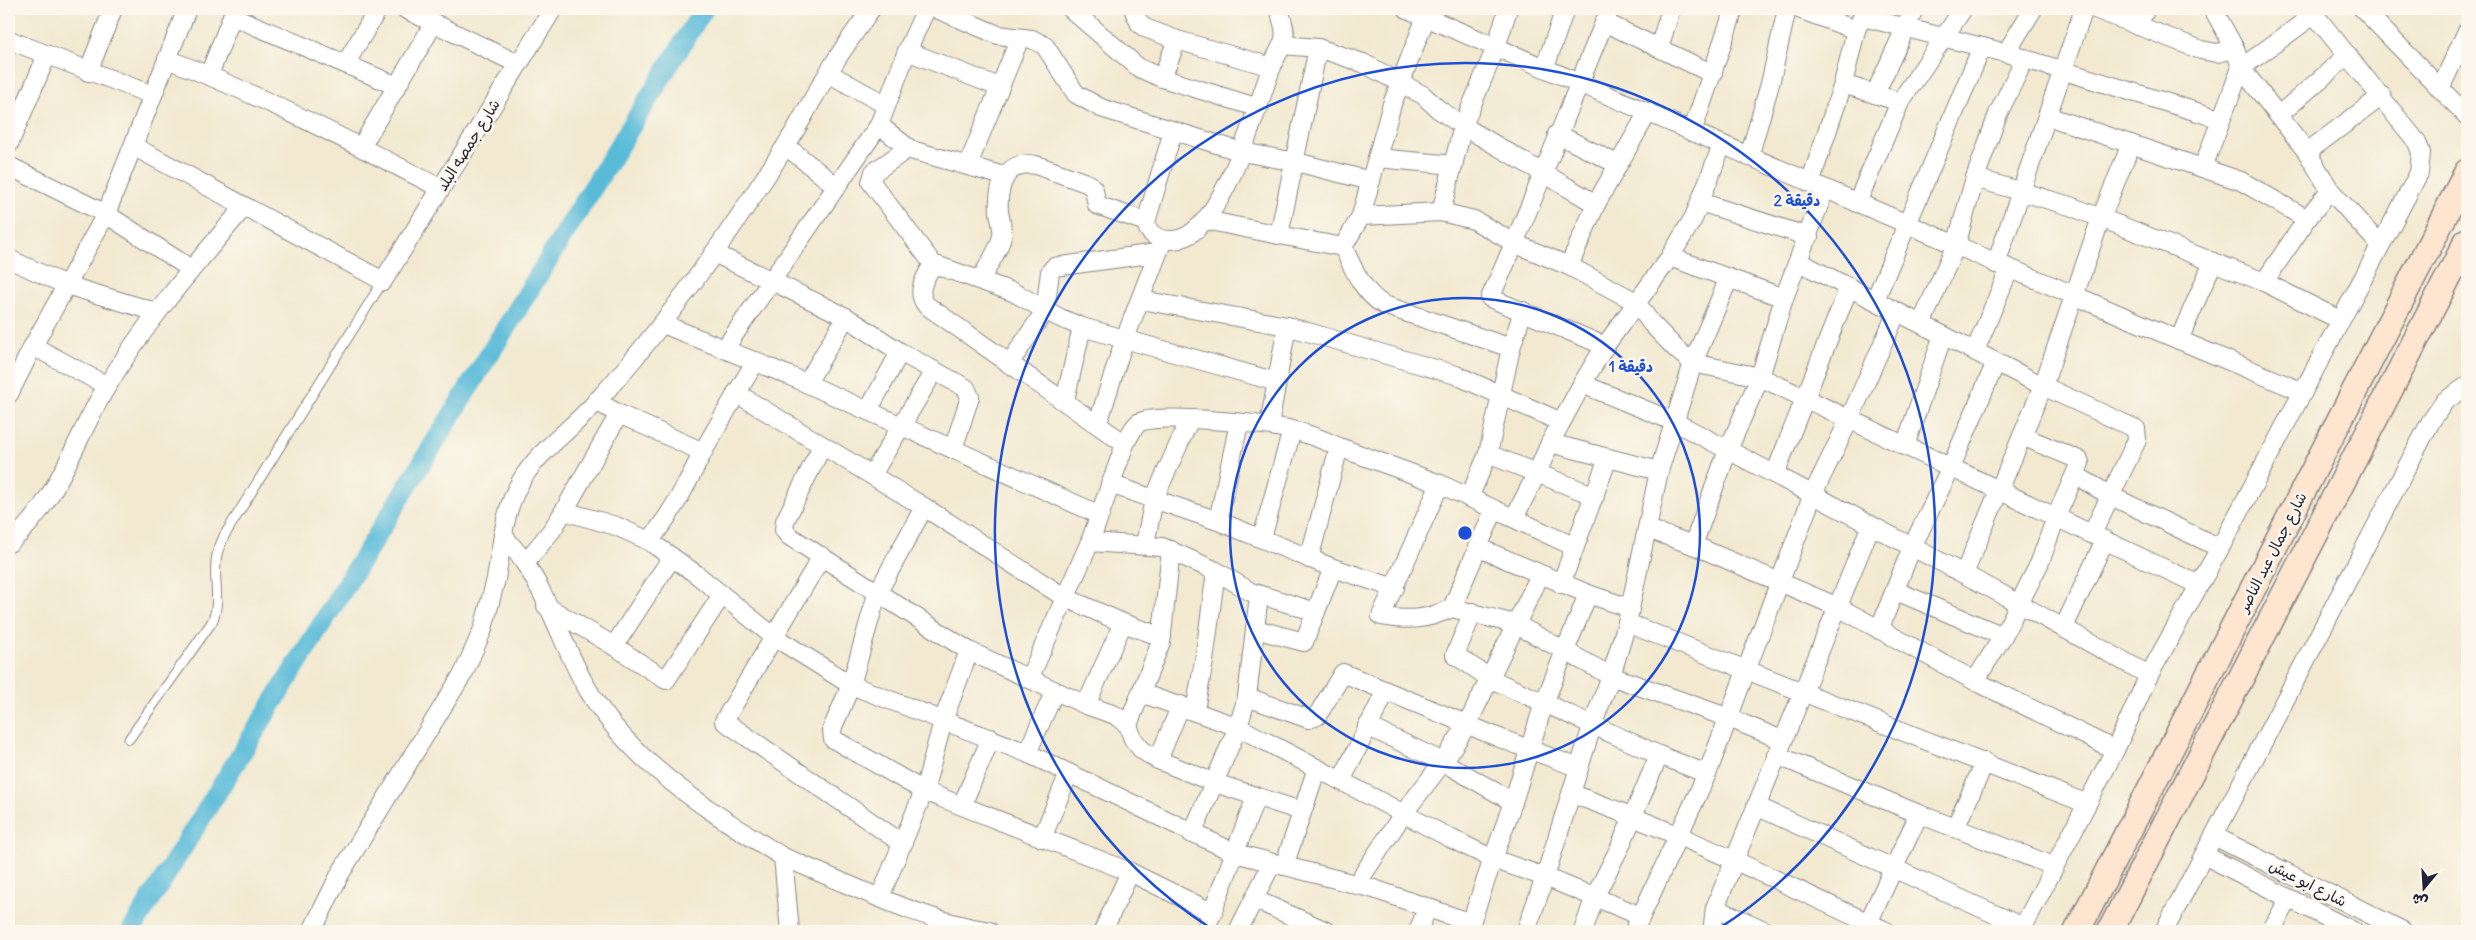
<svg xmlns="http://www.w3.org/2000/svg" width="2476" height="940" font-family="Delius,'Playpen Sans Arabic',sans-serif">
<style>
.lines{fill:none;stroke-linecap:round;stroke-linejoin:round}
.canal{stroke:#5abbd9;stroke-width:20}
.lane-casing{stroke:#8a8686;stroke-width:11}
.street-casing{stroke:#8a8686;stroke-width:20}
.secondary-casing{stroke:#8a8686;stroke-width:28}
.lane{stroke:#fff;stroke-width:9}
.street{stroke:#fff;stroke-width:18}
.secondary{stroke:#fde5d0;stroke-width:25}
.ring{fill:none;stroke:#1d4ed8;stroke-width:2.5}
.labels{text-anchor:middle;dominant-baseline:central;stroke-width:5;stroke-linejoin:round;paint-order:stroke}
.street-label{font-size:15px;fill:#22223b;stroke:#fbf7ec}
.centre{fill:#1d4ed8;stroke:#fbf7ec;stroke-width:2.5}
.ring-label{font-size:15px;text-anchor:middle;font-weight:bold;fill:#1d4ed8;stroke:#fbf7ec;stroke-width:5;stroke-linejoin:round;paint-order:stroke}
</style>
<rect width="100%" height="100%" fill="#fbf7ec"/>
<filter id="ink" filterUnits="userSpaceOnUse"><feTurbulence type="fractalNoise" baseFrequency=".02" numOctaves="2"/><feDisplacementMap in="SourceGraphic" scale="10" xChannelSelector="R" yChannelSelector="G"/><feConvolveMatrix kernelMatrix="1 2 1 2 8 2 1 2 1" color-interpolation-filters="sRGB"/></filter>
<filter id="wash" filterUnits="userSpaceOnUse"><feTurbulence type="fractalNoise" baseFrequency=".0096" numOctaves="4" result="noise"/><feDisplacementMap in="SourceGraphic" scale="20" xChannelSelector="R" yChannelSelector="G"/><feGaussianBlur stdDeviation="1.12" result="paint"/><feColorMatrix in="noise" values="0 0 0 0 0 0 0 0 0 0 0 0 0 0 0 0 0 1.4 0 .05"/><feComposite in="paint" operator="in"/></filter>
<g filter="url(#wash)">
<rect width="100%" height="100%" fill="#f2e9d0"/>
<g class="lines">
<!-- canal -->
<path class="canal" d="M131,931l573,-922"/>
</g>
</g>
<g filter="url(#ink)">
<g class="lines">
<!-- lane casing -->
<g class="lane-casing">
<path id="lane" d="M129,739l83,-117c10,-22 0,-45 5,-67 1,-7 5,-13 7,-19l159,-255"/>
</g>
<!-- street casing -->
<g class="street-casing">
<g id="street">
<path d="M405,9l113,55"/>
<path d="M937,9l61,26 34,4 13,7 31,48 25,14 141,44 54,10 75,19"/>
<path d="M1071,9l68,59 23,10 97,30"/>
<path d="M1133,9l7,15 5,4 32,12 95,27"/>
<path d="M1407,9l549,236c38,18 76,32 115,49 77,33 155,66 232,98"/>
<path d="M1799,9l57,21"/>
<path d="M2095,9l106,41 16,3 18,-4"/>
<path d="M2213,9l22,40 6,19 66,84 23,38 50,55"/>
<path d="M2363,9l104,107"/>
<path d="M232,16l165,70"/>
<path d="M1863,17l143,36 214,66"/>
<path d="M1604,22l109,52"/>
<path d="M2137,26l9,-17"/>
<path d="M9,40l143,55"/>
<path d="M1282,45l36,3 45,15 60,32 15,14 25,17 133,78"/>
<path d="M1659,48l12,-39"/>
<path d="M907,51l92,36"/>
<path d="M2006,53l27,-44"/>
<path d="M167,59c94,36 184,83 273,129"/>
<path d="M346,63l32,-54"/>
<path d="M1545,67l20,-58"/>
<path d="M88,72l25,-63"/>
<path d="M828,73l58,32"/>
<path d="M209,75l26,-66"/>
<path d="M1162,78l15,-38"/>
<path d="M1843,84l57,18"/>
<path d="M2440,89l27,-58"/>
<path d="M1875,94l39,-85"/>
<path d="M2279,115l69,-60"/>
<path d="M2047,116l194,65 66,38"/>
<path d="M879,125l32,25 93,26"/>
<path d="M1173,131l-27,91 2,7c5,8 13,11 23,11 50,2 86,-135 101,-174 3,-9 10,-18 12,-27 3,-11 -4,-20 -4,-30"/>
<path d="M1692,132l42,-123"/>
<path d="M1557,134l60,30"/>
<path d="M9,144l38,-89"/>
<path d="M133,146l250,135 170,-272"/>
<path d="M786,146l51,41"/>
<path d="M361,147l73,-124"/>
<path d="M907,149l-33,23 -3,10 62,82 80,28 47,26 22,9 195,55"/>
<path d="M2307,152l75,-56"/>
<path d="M1749,157l21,-73 17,-75"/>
<path d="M1377,158l77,7"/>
<path d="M968,165l52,-127"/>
<path d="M9,166l97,48 85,55"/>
<path d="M2203,167l38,-99 74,-54"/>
<path d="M1975,178l95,28 31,12 163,64 76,38"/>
<path d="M1810,183l33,-99 13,-54 10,-21"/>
<path d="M1700,202l109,35"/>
<path d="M1857,203l43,-101 63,-93"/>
<path d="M1441,212l22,-86 33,-79 12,-38"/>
<path d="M1361,216l80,-4 33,8 42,24 53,22 67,36 15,21 26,27 16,13 67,14 439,208"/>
<path d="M1205,220l74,15 39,-187"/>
<path d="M1279,235l64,12"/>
<path d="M1343,247l18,-31 31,-112 34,-87"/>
<path d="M1343,247c10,21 20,46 41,58l127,43"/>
<path d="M714,253l132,64 54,35 66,36 4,9 -17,52"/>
<path d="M1670,257l114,41"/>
<path d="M9,259l57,26 90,27"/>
<path d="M1799,262l244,124 93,43 1,11 -45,94"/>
<path d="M933,264c-7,13 -18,27 -7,41l199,139 -35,98 -61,137"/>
<path d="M1996,264l88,-255"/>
<path d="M1569,266l27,-62 52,-92"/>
<path d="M980,280c6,-11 21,-33 22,-45 1,-7 -2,-16 -3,-23 -2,-26 7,-53 37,-47l53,19 5,6 3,15 49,17"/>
<path d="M2264,282l43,-63 23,-29"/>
<path d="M1141,300l146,26 169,49 105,47"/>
<path d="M1875,300l107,-253"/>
<path d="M663,324l127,52 310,139"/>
<path d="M1921,324l35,-79 19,-67 23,-64 27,-56"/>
<path d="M2179,340l34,-78"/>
<path d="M33,346l74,40"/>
<path d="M1605,346l-115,-48c44,-95 79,-193 120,-289"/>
<path d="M725,348l154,-223 28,-74 19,-42"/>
<path d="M1975,351l34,-81"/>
<path d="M1009,364l36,-53 5,-39 4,-5 103,-14"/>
<path d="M807,383l39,-66"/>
<path d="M1582,384l93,38 319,168 155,85"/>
<path d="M736,393l188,114 140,90 59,26 -37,82"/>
<path d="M9,394l24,-48 73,-132 81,-205"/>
<path d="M1065,400l17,-73"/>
<path d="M596,401l23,13 84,38"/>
<path d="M868,411l32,-59"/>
<path d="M1098,423l26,-82 37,-96"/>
<path d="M1269,425l18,-99"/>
<path d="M1550,443l109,28"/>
<path d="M1125,444c4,-7 8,-18 15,-22 22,-9 127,2 152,8 17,4 32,10 47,17l-30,112"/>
<path d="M822,446l-37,75 -1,9 5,6 180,115 117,54 29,10 13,10 5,14 9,11 16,10 57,23 86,28"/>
<path d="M1905,446l38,-111"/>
<path d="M1339,447l101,37"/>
<path d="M1488,454l107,42"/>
<path d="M1775,474l74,-187"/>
<path d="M872,475l62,-104"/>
<path d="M2075,475l36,21 109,52"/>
<path d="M1110,484l108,37 115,47 62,20"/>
<path d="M1469,498l19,-44 23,-106 12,-37"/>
<path d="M924,507l-47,87 -26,91 -19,44 1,10 91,52 206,81 83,41"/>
<path d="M1494,510l-42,98c-25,12 -44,13 -71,8l59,-132 135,63"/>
<path d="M564,511l55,-97"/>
<path d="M1514,518l23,-45 13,-30 32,-59 23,-38 65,-89 24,-40 28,-72"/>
<path d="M1218,521l21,-98"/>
<path d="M1648,529l45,16 145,62 137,74 140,69"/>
<path d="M1262,538l30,-108"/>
<path d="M649,541c24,-28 38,-58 55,-91 17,-30 34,-60 52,-89"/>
<path d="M1090,542l72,5 54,24 35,21 65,20"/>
<path d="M9,543c49,-40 66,-105 98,-157 39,-65 88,-121 137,-179"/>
<path d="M1145,544l9,-45 36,-80"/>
<path d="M1693,545l35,-95 32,-73 24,-79 41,-109"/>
<path d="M822,556l-98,165 179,123"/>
<path d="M525,563l27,-33 12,-19 52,15 33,15 47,33 77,62 78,49 176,68 208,100 139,36 97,34"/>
<path d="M1964,574l79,-188 58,-168 30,-74"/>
<path d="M1561,584l47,-126"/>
<path d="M1896,591l107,45"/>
<path d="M1588,594l42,14"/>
<path d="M546,606l68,40 52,34 56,-85"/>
<path d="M1452,608l63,16 96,52 118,42 53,22"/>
<path d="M1473,612l-18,43 36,24 168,76 48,19"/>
<path d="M1123,623l39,14"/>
<path d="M1627,623l458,180"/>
<path d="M2064,627l41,-87"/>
<path d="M1255,629l49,13 29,-74"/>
<path d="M1879,630l33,-83 39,-80 45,-105"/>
<path d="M614,646l58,-89"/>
<path d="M1975,681l28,-45 37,-74 16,-45 24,-54 -1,-3 -57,-24"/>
<path d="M1141,693l97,34 212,111 43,21 52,18 96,39"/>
<path d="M1247,697l62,22 8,-3 26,-43 159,66 77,29"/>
<path d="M1195,710l9,-49 12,-90"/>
<path d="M1128,725l33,-83 10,-92"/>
<path d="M1367,726l76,36 70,40"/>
<path d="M1027,753l28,-62"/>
<path d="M1776,755l143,59"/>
<path d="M1158,760l23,-55"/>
<path d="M1341,781l45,-90"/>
<path d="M1572,794c108,38 210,89 314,137"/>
<path d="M962,805l29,-67"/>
<path d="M1756,806l267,121"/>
<path d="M1955,828l30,-66"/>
<path d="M1192,834l46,-107 9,-30 12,-102"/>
<path d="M2214,836l189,95"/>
<path d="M1042,838l27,-65"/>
<path d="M2204,855l149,76"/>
<path d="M783,857c67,27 135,63 206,74"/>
<path d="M1284,866l33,-98"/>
<path d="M1356,885l47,-71 40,-52 24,-37 73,-150"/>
<path d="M880,897l44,-106 19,-70 26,-70"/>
<path d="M1256,900l70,31"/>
<path d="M1715,908l51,23"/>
<path d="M1868,923l51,-109 134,52"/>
<path d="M312,931l28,-57 124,-202 19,-43 13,-50 7,-44"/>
<path d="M790,931l-7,-74c-75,-47 -156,-95 -200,-176 -20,-37 -35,-84 -59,-119 -6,-9 -14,-18 -21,-27 11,-73 50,-86 95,-135 71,-78 130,-165 187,-253 15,-23 27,-48 42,-72 13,-23 29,-44 44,-66"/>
<path d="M1103,931l27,-59"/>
<path d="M1205,931l51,-134"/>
<path d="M1238,931l34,-68"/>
<path d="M1418,931l10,-24"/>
<path d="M1468,931l45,-129 31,-99 44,-109 -111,-47"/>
<path d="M1526,931l19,-54 48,-154 18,-47 16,-53 32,-152 34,-108 36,-85"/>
<path d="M1583,931l12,-35 25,-49 39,-92"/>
<path d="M1634,931l73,-157 106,-280 36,-74 48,-108"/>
<path d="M1712,931l3,-23 156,-383"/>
<path d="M2021,931l94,-181 34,-75 71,-127 199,-375 2,-20 -4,-11 -107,-133"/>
<path d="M2164,931l267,-510 14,-20 22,-15"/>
<path d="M2271,931l18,-32"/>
</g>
</g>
<!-- secondary casing -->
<g class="secondary-casing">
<g id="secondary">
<path d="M2077,931l390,-759"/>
<path d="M2110,931l357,-690"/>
</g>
</g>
<!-- lane -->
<use href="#lane" class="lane"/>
<!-- street -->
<use href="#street" class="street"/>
<!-- secondary -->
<use href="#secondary" class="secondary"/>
</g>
</g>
<!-- distance rings -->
<g class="ring">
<circle cx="1465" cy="533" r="235"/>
<path d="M1212 929A470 470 0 1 1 1718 929"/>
</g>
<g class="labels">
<!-- street labels -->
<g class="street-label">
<text transform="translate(468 145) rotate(-58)">شارع جمصه البلد</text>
<text transform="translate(2272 552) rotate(-63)">شارع جمال عبد الناصر</text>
<text transform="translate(2308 883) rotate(27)">شارع ابو عيش</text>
</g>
</g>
<circle cx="1465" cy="533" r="8" class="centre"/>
<g class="ring-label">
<text x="1797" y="206">2 دقيقة</text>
<text x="1631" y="372">1 دقيقة</text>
</g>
<!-- margin -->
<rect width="2476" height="940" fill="none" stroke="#fbf7ec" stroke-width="30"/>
<!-- north arrow -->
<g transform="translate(2424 888) rotate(198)" stroke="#fbf7ec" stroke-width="4" paint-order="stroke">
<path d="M0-4L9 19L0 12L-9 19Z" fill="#22223b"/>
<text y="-8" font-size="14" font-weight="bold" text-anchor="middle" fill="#22223b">ش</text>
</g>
</svg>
